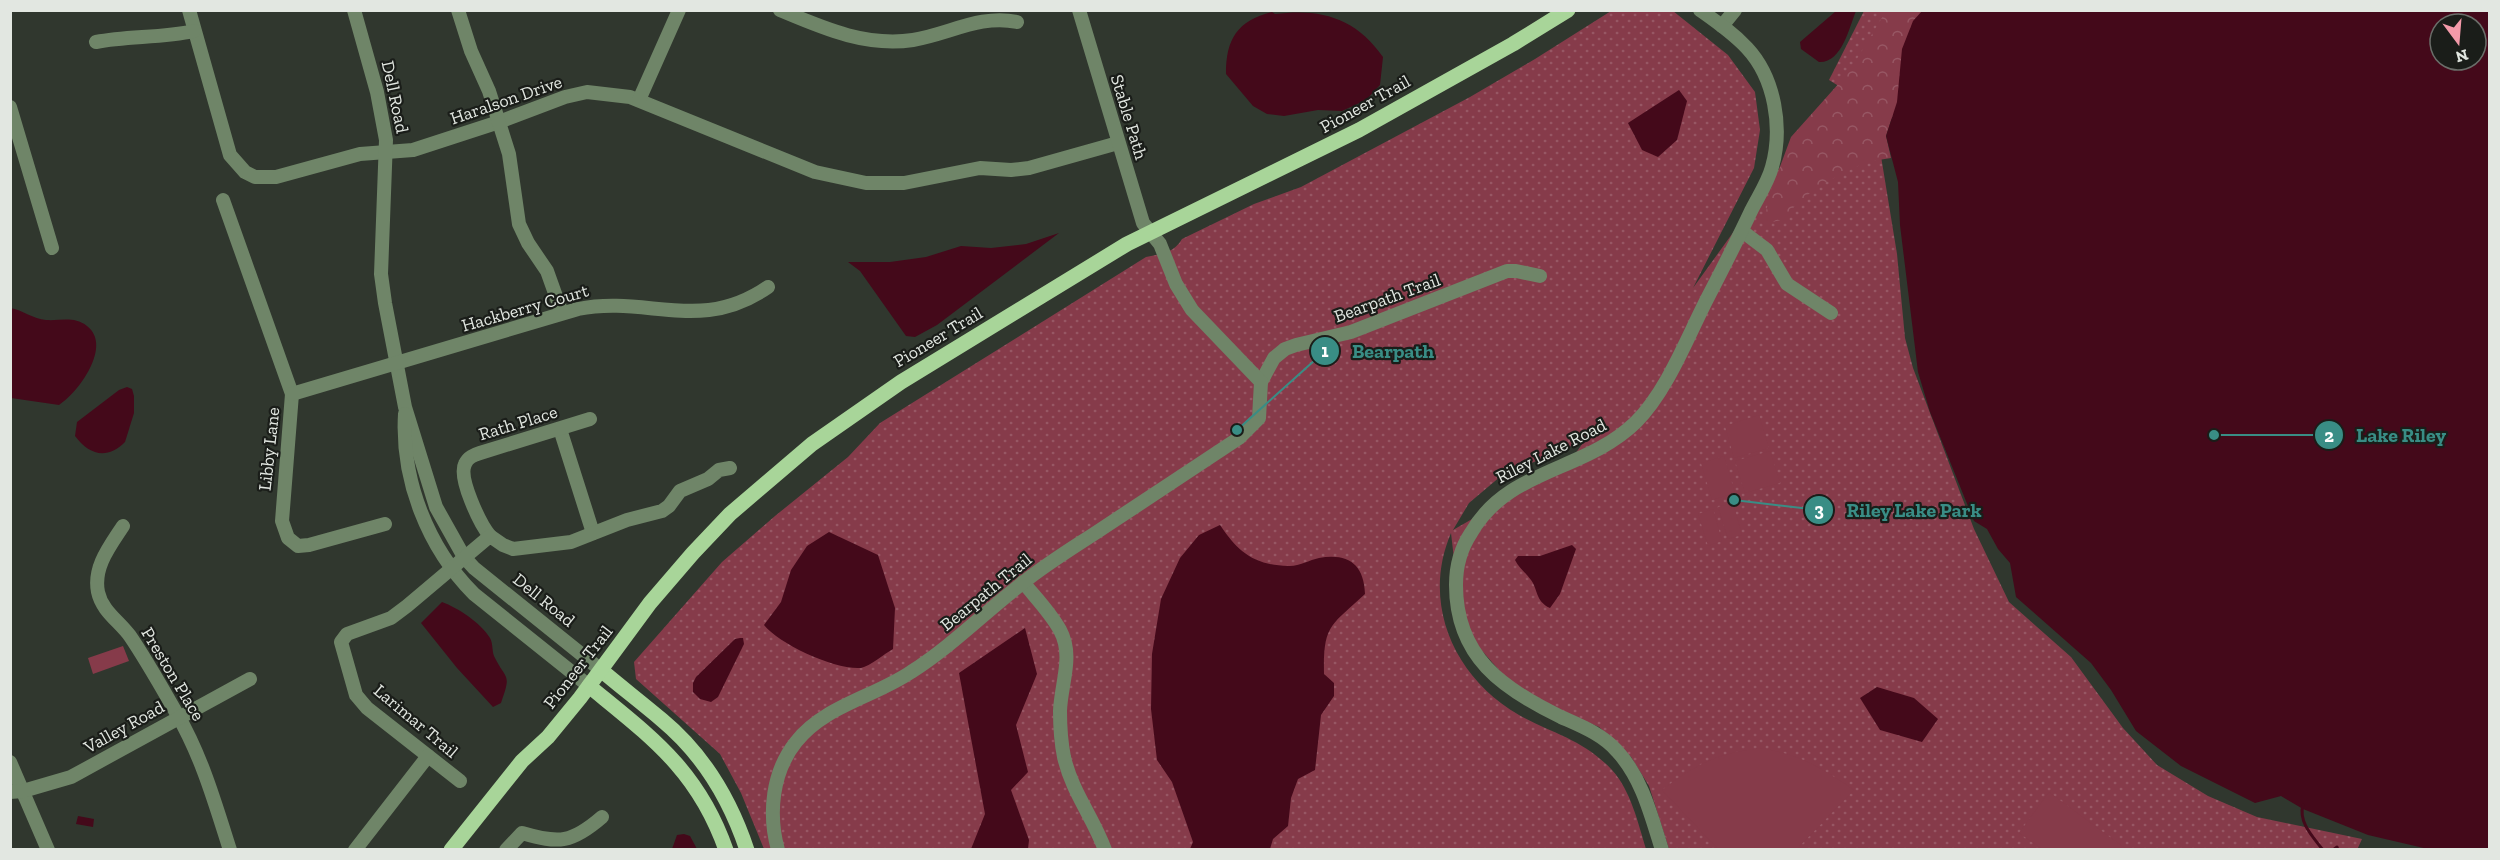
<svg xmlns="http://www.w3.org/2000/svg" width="2500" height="860" font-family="'Zilla Slab',serif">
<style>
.green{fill:url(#green-dots);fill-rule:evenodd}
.forest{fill:url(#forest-crowns)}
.pitch{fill:#863b4a}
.water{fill:#44091a;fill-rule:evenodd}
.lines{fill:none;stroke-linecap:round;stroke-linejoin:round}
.stream{stroke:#44091a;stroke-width:3}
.minor{stroke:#6f8568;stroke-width:14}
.major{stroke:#a8d599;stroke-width:15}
.labels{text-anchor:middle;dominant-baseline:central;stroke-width:4.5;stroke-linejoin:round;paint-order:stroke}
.street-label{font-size:18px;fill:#e2e7e1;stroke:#1a1d19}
.leader{fill:none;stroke:#398d85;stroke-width:2}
.callout-dot{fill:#398d85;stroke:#1a1d19;stroke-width:2}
.mark-label{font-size:18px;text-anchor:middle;font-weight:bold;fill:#fff}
.callout-label{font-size:20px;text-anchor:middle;font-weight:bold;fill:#398d85;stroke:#1a1d19;stroke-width:4.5;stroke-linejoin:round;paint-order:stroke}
</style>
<defs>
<pattern id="green-dots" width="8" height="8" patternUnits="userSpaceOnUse" patternTransform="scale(1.5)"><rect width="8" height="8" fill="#863b4a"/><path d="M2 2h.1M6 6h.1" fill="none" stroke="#975764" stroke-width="1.8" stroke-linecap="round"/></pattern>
<pattern id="forest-crowns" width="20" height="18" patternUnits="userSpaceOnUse" patternTransform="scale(1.5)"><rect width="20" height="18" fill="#863b4a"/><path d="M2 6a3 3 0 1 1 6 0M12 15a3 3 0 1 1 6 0" fill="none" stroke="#975764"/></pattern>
</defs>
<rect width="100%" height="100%" fill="#30372e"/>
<!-- green -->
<g class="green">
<path d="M1611,11h62l55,44 27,37 5,38 -6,38 -61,120 125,-173 61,29 18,110 8,84 8,30 61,161 35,73 62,55 52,71 34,37 51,31 49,21 105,22 -5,11 -688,-1 -20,-63 -18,-29 -32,-30 -79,-33 -58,-66 -11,-95c-30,70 3,145 68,182 34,19 64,24 93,55 19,21 26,53 34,79h-882l-23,-56 -21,-39 -84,-75 -2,-17 88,-100 53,-46 73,-59 32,-34 266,-166c15,-3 28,-4 36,-18l72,-35 47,-17 169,-90 65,-38zM1585,440l-17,24 -115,66 16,-27 32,-27z"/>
<path d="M1864,11h81l-53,108 -63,-39z"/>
</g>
<!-- forest -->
<path class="forest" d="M1886,11h36l-9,10 -11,28 -5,53 -11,34 5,22 -25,4 -48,24 -24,21 -9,12 -22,5 8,-33 20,-54 58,-65z"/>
<!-- pitch -->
<g class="pitch">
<path d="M1759,415l10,33 -35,10 -9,-32z"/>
<path d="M1770,451l10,32 -35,10 -10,-32z"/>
<path d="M1724,456l11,37 -23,7 -11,-37z"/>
<path d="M1733,503l9,32 -14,4 -10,-32z"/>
<path d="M1713,509l9,32 -14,5 -10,-32z"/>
<path d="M123,646l6,15 -36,13 -5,-16z"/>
<path d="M1761,748c40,7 59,19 93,42l-57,59h-79l-56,-59c33,-26 57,-37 99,-42z"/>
<path d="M2049,792l77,57h-84l-23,-16z"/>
</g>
<!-- water -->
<g class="water">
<path d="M1836,11h20c-7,17 -14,52 -37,51l-18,-13 -1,-7z"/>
<path d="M1922,11h567v838h-61l-60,-14 -65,-26 -22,-13 -26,7 -74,-37 -45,-35 -25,-41 -20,-27 -75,-66 -6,-34 -12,-14 -11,-20 -13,-8 -44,-109 -12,-40 -18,-147 -2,-43 -12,-46 11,-34 5,-53 11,-28zM2440,24h36v36h-36z"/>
<path d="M1272,12l3,2c46,-6 81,4 108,43l-3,28 -14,15 -24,11 -24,-1 -34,6 -17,-2 -14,-8 -27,-32c0,-35 11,-53 46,-62z"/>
<path d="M1679,90l8,11 -10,39 -19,17 -16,-7 -14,-27z"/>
<path d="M1059,233l-122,92 -22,12 -9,-1 -46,-65 -12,-9h42l36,-5 35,-11 30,2 35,-4z"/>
<path d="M10,308c13,2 23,11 36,12 15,1 28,-4 41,6 26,20 -9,67 -28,79l-48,-7z"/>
<path d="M127,387l5,2 2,7v17l-9,29c-18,18 -36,13 -50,-6l2,-14 42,-32z"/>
<path d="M1220,525c18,27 34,40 68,41 10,1 21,-6 31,-8 29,-5 45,6 46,36 -34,32 -42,30 -41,80l10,9v13l-13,19 -6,55 -17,9 -7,19 -3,28 -15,13 -3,10h-80l3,-7 -21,-60 -15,-22 -6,-51 1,-55 9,-55 19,-41 19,-23z"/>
<path d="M829,532l49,23 17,53 -2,41c-9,5 -23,17 -32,19 -26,2 -82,-24 -97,-43l17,-23 10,-32 16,-24z"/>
<path d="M1572,545l4,4 -16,45 -10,14c-15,-7 -12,-19 -19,-28 -5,-7 -12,-12 -16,-20l3,-4h22z"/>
<path d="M442,602c16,6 38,20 48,36 3,5 2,13 4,18 12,25 18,16 7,47l-8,4 -36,-39 -36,-45z"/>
<path d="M1025,628l12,46 -21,51 12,47 -17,18 18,50 -1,9h-57l14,-35 -26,-141z"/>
<path d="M740,638h3l1,6 -26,53 -7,5 -11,-3 -7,-7v-9l3,-6 39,-38z"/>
<path d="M1877,687l37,11 24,21 -16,23 -42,-12 -20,-32z"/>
<path d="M78,816l16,3 -1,8 -17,-3z"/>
<path d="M684,834l6,2 7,13h-25l5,-14z"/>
</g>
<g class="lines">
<!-- stream -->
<g class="stream">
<path d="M2303,805c-5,17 10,32 20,45"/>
<path d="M2333,850l4,-3 1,3"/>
</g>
<!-- minor -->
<g class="minor">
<path d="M189,10l41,145 15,17 10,5h21l84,-23 53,-4 86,-28 66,-25 22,-5 43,5 185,75 51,11h38l76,-15 31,2 18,-2 89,-25"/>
<path d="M354,10l23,82 9,48 -5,134 4,29 20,104 31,100 28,50 10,11 127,102"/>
<path d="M458,10l13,41 18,40 20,63 10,70 9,19 19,28 15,42"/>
<path d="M780,10c43,18 85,37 133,30 36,-6 68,-26 104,-18"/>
<path d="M1722,26l13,-16"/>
<path d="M96,42c32,-6 66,-4 98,-11"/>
<path d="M639,100l40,-90"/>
<path d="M10,107l42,141"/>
<path d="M223,200l69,194 -10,127 6,17 10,8 11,-1 76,-21"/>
<path d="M1742,231l25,19 20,34 44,29"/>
<path d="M1261,382l13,-24 11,-9 11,-4 55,-13 156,-61h9l24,5"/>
<path d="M292,394l286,-85c70,-14 122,25 190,-22"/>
<path d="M405,414c-4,66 23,134 69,180l115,92"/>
<path d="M560,429l33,104"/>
<path d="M123,526c-13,20 -30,41 -25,66 4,19 21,29 32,44 17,25 32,52 47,78 25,43 38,89 53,136"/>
<path d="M490,536c-10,-12 -32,-58 -25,-72 3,-7 9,-9 15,-11l110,-34"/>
<path d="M1023,582c12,15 27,30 37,48 14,26 1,53 0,81 0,15 1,31 4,46 8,35 29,60 41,93"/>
<path d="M10,762l38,88"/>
<path d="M460,781l-93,-73 -11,-13 -15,-53 6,-8 44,-16 16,-12 83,-70 13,9 10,4 58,-7 56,-22 35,-9 7,-5 11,-15 28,-12 11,-9 11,-2"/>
<path d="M10,792l13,-1 48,-14 179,-98"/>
<path d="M355,850l73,-94"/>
<path d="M506,850l16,-17c37,11 50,10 80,-16"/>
<path d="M778,850c-10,-36 -6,-78 18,-108 28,-36 78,-45 115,-70 41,-26 75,-61 113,-90 25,-20 52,-36 79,-54 45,-30 91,-60 136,-90l20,-20 2,-36 -69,-72 -16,-26 -16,-40 -17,-21 -64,-213"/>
<path d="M1662,850c-11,-35 -20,-72 -45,-99 -15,-17 -36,-25 -56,-34 -58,-28 -105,-60 -105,-132 0,-18 5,-37 15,-52 37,-65 114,-61 165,-111 31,-31 51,-84 71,-123 15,-29 30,-58 44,-88 7,-14 17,-29 21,-44 11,-39 3,-89 -25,-119 -14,-15 -30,-26 -47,-38"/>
</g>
<!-- major -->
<g class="major">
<path d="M601,670c20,17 41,33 61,50 41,34 68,79 85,130"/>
<path d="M589,686c62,51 109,84 137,164"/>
<path d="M451,850l71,-89 26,-24 32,-39 70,-95 43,-50 37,-39 82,-70 89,-62 226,-138 232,-114 154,-86 55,-34"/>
</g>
</g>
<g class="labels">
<!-- street labels -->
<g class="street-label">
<text transform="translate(395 97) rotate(78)">Dell Road</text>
<text transform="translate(506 100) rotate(-19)">Haralson Drive</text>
<text transform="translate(1365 104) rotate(-29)">Pioneer Trail</text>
<text transform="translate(1129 117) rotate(73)">Stable Path</text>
<text transform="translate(1387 298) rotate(-20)">Bearpath Trail</text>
<text transform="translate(525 308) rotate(-16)">Hackberry Court</text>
<text transform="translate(938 337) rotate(-31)">Pioneer Trail</text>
<text transform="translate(518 423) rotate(-17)">Rath Place</text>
<text transform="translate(269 449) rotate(-84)">Libby Lane</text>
<text transform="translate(1551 451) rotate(-27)">Riley Lake Road</text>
<text transform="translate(986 592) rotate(-39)">Bearpath Trail</text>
<text transform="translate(544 600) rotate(39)">Dell Road</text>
<text transform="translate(578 667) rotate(-52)">Pioneer Trail</text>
<text transform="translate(173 674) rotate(59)">Preston Place</text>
<text transform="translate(416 721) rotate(40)">Larimar Trail</text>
<text transform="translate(124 727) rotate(-29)">Valley Road</text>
</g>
</g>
<!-- callouts -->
<path class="leader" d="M1237 430L1325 351M2214 435L2329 435M1734 500L1819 510"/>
<g class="callout-dot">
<circle cx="1237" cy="430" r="6"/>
<circle cx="2214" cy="435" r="6"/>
<circle cx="1734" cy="500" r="6"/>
<circle cx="1325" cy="351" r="15"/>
<circle cx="2329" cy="435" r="15"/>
<circle cx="1819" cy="510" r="15"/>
</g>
<g class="mark-label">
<text x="1325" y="357">1</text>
<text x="2329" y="442">2</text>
<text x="1819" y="516">3</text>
</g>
<g class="callout-label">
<text x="1393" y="358">Bearpath</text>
<text x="2401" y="442">Lake Riley</text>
<text x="1914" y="517">Riley Lake Park</text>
</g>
<!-- border -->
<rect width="2500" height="860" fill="none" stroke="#e2e7e1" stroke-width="24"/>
<!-- north arrow -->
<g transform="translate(2458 42) rotate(164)"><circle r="28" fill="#1a1d19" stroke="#6a6e69" stroke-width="1.5"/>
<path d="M0-4.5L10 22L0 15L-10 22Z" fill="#f39aa9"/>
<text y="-9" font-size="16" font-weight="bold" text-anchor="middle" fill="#e2e7e1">N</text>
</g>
</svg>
